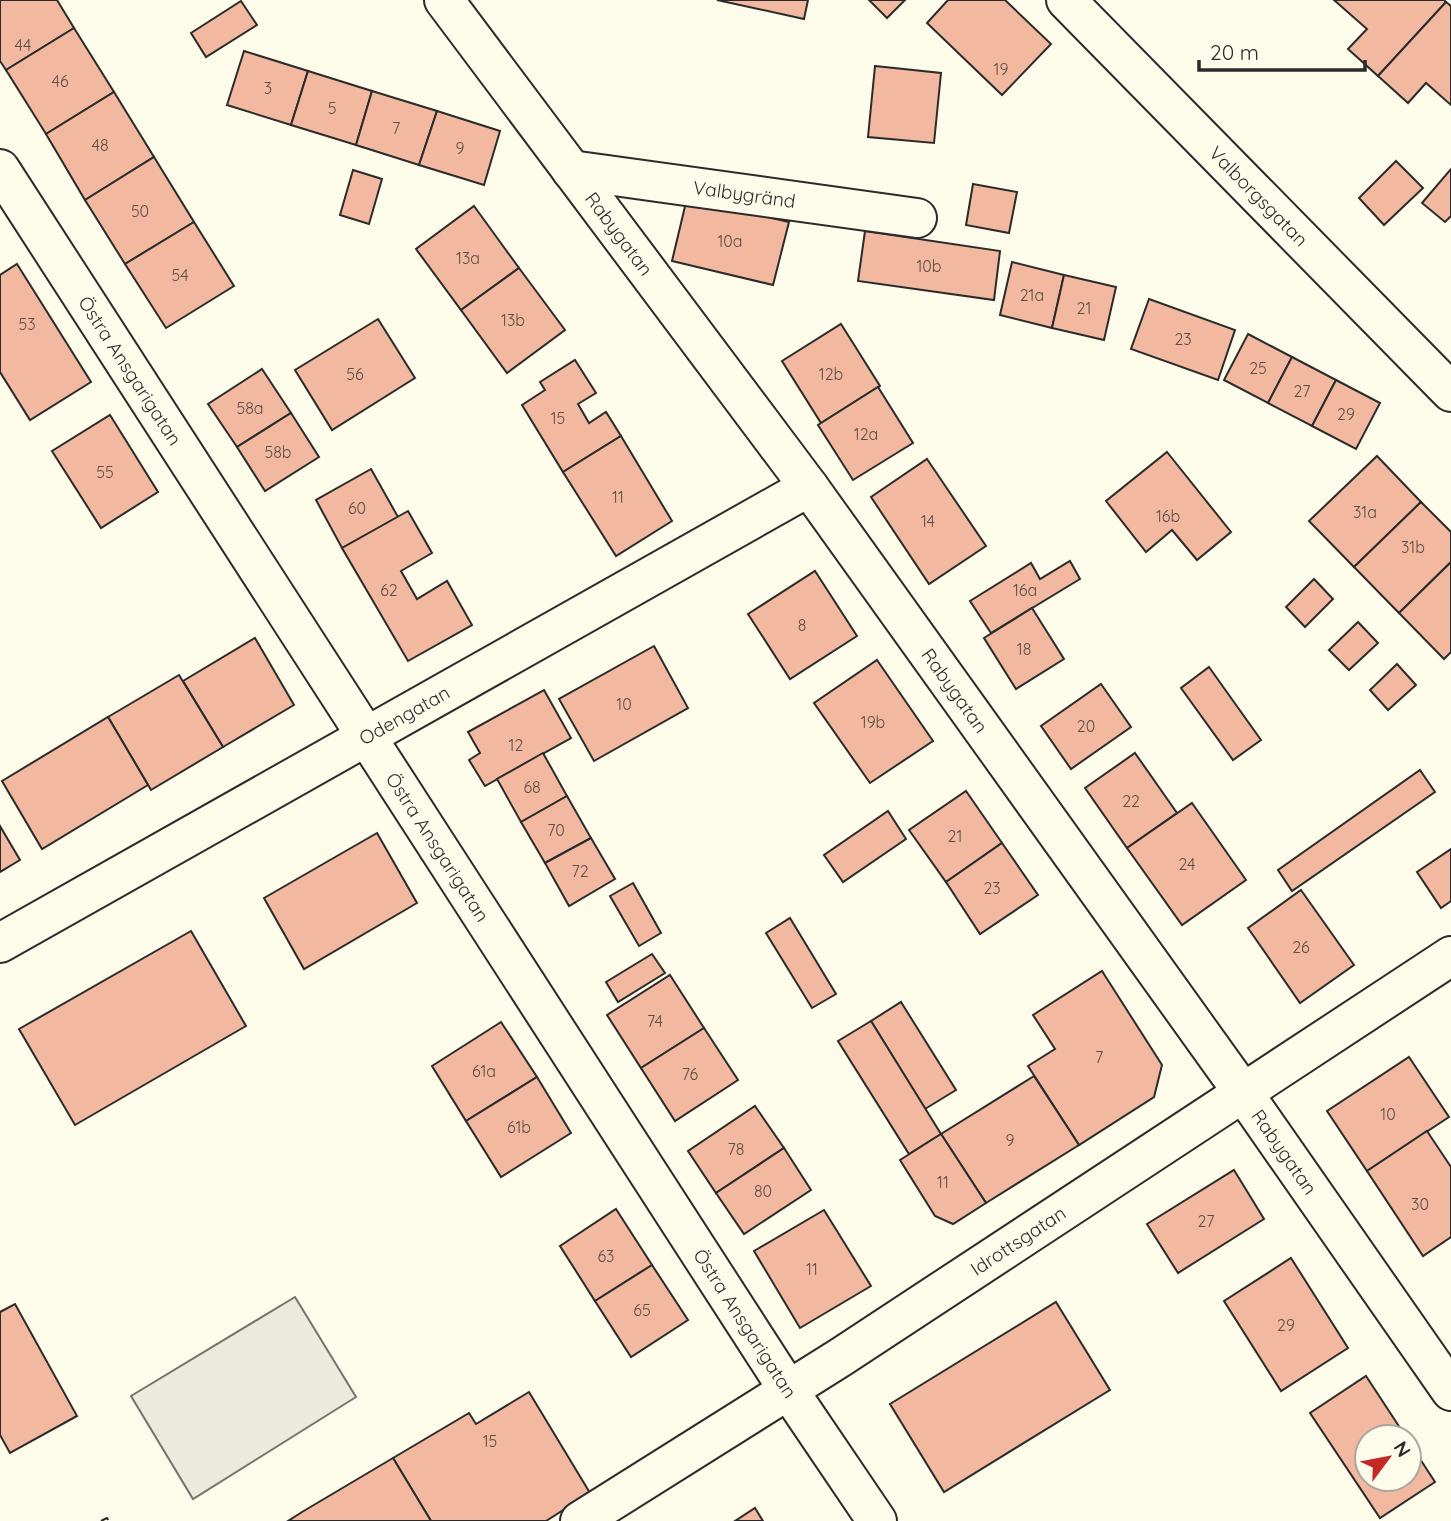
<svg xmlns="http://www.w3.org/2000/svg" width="1451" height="1521" font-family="Quicksand,sans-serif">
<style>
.green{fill:#ecebdb;stroke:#74746e;stroke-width:2}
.building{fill:#f2b8a0;stroke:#2b2b2b;stroke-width:2}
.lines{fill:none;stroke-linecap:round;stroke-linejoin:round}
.street-casing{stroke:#2b2b2b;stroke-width:42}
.street{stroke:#fdfbea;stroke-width:38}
.fence{stroke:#2b2b2b;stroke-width:2;stroke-dasharray:9 3.5;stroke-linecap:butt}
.labels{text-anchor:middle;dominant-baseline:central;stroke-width:5;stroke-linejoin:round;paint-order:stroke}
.number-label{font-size:16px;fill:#5d4e48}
.street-label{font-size:19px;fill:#2b2b2b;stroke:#fdfbea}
</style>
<rect width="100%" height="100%" fill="#fdfbea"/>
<!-- green -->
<path class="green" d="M295,1297l61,100 -163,102 -62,-103z"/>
<!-- building -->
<g class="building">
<path d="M0,0h57l17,28 -68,42 -6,-9z"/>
<path d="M717,0h91l-4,19z"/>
<path d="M869,0h36l-18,18z"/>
<path d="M948,0h57l46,44 -49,51 -75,-72z"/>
<path d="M1334,0h110l2,2 -68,74 -30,-27 19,-20z"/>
<path d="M241,1l16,24 -51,32 -15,-24z"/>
<path d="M1446,2l5,4v99l-25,-22 -18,20 -30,-27z"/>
<path d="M74,28l40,64 -68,42 -40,-64z"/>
<path d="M244,51l64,20 -17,54 -64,-20z"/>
<path d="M875,66l66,7 -7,70 -66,-6z"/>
<path d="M308,71l64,20 -16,54 -65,-20z"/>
<path d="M372,91l65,20 -18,54 -63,-20z"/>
<path d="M114,92l40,65 -69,43 -39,-66z"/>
<path d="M437,111l63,20 -16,54 -65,-20z"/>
<path d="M154,157l40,65 -69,42 -40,-64z"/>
<path d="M1396,161l27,27 -39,37 -25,-27z"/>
<path d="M1451,169v47l-6,6 -23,-19z"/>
<path d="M353,170l29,9 -13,45 -29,-9z"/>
<path d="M973,184l44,8 -8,41 -43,-8z"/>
<path d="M687,198l102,24 -16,63 -101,-24z"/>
<path d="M474,206l45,62 -58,42 -45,-61z"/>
<path d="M194,222l40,64 -68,42 -41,-64z"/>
<path d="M865,231l135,20 -6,49 -136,-19z"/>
<path d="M1012,262l52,13 -12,53 -52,-13z"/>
<path d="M17,264l74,118 -61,38 -30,-48v-97z"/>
<path d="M519,268l46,62 -58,43 -46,-63z"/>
<path d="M1064,275l52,12 -12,53 -52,-12z"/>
<path d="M1149,299l86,31 -17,50 -87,-31z"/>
<path d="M378,319l37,59 -83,52 -37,-60z"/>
<path d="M841,324l39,62 -59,37 -39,-62z"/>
<path d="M1248,334l44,23 -24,46 -44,-23z"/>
<path d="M1292,357l44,23 -24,46 -44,-23z"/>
<path d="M575,360l21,33 -18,11 11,19 17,-11 15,24 -58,36 -41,-67 23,-15 -5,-8z"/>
<path d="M262,369l29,44 -54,34 -29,-43z"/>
<path d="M1336,380l44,23 -24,46 -44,-23z"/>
<path d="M878,387l35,56 -60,37 -35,-55z"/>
<path d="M291,413l28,44 -54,34 -28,-44z"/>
<path d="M110,415l48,77 -57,36 -49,-77z"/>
<path d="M621,436l51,85 -56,35 -53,-84z"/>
<path d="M1167,452l64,80 -34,28 -25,-30 -26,22 -40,-51z"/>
<path d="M1377,456l44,46 -67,65 -45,-46z"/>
<path d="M927,459l59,87 -57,38 -58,-87z"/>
<path d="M371,469l27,48 -56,31 -26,-48z"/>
<path d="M1421,502l30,30v30l-52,51 -45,-46z"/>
<path d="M408,511l24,42 -31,18 16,28 30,-18 25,44 -64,36 -66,-113z"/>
<path d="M1070,561l10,18 -89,54 -21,-32 61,-38 9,16z"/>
<path d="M1451,562v90l-7,7 -45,-46z"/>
<path d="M815,571l42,65 -67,43 -42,-65z"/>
<path d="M1314,579l19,20 -28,28 -19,-20z"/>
<path d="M1032,608l32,51 -48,30 -32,-51z"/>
<path d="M1358,622l20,21 -29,27 -20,-20z"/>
<path d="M255,638l39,67 -71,42 -40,-66z"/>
<path d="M654,646l34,62 -94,53 -35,-62z"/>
<path d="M877,660l56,81 -63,42 -56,-80z"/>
<path d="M1397,664l19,21 -28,25 -18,-20z"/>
<path d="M1209,667l52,73 -28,20 -52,-72z"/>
<path d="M179,675l44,72 -72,43 -43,-73z"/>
<path d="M1101,684l30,43 -60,42 -30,-43z"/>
<path d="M544,690l27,48 -86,48 -16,-26 11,-7 -12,-21z"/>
<path d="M108,717l40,68 -106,64 -40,-68z"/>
<path d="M543,753l24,43 -46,26 -24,-43z"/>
<path d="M1135,753l42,60 -50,35 -42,-60z"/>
<path d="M1420,770l15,22 -143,99 -14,-21z"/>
<path d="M966,791l36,52 -56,39 -37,-52z"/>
<path d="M567,796l24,42 -46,25 -24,-41z"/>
<path d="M1192,803l54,77 -64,45 -55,-77z"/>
<path d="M888,811l18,28 -63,43 -19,-27z"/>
<path d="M0,826l20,34 -20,12z"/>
<path d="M377,833l40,70 -113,66 -40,-71z"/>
<path d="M591,838l24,41 -46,27 -24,-43z"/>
<path d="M1002,843l36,52 -58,39 -34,-52z"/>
<path d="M1451,849v52l-10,7 -24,-36z"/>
<path d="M633,883l28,50 -22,13 -29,-50z"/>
<path d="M1301,890l53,75 -54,38 -52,-75z"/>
<path d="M790,918l46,76 -24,14 -46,-75z"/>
<path d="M191,931l55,95 -171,99 -56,-96z"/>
<path d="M652,954l13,19 -47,29 -12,-20z"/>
<path d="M1102,971l60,94 -8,32 -75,48 -51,-79 27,-17 -22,-34z"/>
<path d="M670,975l34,53 -63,40 -34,-53z"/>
<path d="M901,1002l55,88 -31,19 -54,-88z"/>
<path d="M871,1021l70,113 -32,20 -71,-113z"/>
<path d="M501,1022l36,55 -71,44 -34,-55z"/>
<path d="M704,1028l34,52 -63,41 -34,-53z"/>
<path d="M1409,1057l40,60 -82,54 -40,-60z"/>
<path d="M1034,1076l45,69 -93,58 -45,-69z"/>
<path d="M537,1077l34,56 -70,44 -35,-56z"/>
<path d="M755,1106l29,42 -68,45 -28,-42z"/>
<path d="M1427,1131l24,36v70l-28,19 -56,-85z"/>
<path d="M941,1134l45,69 -33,21 -18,-8 -35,-56z"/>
<path d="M784,1148l27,42 -67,44 -28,-41z"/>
<path d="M1234,1170l30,49 -86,54 -31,-49z"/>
<path d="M616,1209l36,56 -57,36 -35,-55z"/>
<path d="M824,1210l47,76 -71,42 -46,-77z"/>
<path d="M1291,1258l57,90 -67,43 -57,-90z"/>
<path d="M652,1265l36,55 -57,37 -36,-56z"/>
<path d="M1056,1302l54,88 -166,102 -54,-88z"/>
<path d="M15,1304l62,112 -67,37 -10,-18v-123z"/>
<path d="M1366,1376l40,61h-39v42h42v-37l26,40 -55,36 -70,-105z"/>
<path d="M529,1392l61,101 -44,28h-115l-38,-63 76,-45 7,11z"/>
<path d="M393,1458l38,63h-143l14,-9z"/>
<path d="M755,1508l8,13h-28z"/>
</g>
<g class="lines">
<!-- street casing -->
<g class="street-casing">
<g id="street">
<path id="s1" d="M444,0l365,487 435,607 207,297"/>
<path id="s2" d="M1066,0l385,392"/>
<path id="s3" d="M0,169l789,1222 88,130"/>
<path id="s4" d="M571,170l346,48"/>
<path id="s5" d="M0,943l809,-456"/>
<path id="s6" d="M580,1521l261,-164 610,-401"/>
</g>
</g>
<!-- street -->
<use href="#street" class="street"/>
<!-- fence -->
<path class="fence" d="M101,1521l6,-3 2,3"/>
</g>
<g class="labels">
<!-- number labels -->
<g class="number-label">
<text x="23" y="45">44</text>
<text x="1001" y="69">19</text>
<text x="60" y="81">46</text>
<text x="268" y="88">3</text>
<text x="332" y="108">5</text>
<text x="396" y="128">7</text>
<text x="100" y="145">48</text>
<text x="460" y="148">9</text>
<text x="140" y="211">50</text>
<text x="730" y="241">10a</text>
<text x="468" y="258">13a</text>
<text x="929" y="266">10b</text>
<text x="180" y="275">54</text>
<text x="1032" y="295">21a</text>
<text x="1084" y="308">21</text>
<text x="513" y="320">13b</text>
<text x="27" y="324">53</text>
<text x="1183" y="339">23</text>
<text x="1258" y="368">25</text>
<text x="355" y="374">56</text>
<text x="831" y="374">12b</text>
<text x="1302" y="391">27</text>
<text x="250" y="408">58a</text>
<text x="1346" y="414">29</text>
<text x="558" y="418">15</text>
<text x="866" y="434">12a</text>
<text x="278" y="452">58b</text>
<text x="105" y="472">55</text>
<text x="618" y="497">11</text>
<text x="357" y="508">60</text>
<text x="1365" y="512">31a</text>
<text x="1168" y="516">16b</text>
<text x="928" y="521">14</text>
<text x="1413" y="547">31b</text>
<text x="389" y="590">62</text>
<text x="1025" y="590">16a</text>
<text x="802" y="625">8</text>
<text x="1024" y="649">18</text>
<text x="624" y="704">10</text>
<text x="873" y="722">19b</text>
<text x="1086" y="726">20</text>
<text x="516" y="745">12</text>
<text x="532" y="787">68</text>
<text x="1131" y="801">22</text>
<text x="556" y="830">70</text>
<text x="955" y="836">21</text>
<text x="1187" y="864">24</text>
<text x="580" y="871">72</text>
<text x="992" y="888">23</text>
<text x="1301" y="947">26</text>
<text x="655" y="1021">74</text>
<text x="1099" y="1057">7</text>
<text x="484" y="1071">61a</text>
<text x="690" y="1074">76</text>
<text x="1388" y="1114">10</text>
<text x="519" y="1127">61b</text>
<text x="1010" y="1140">9</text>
<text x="736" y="1149">78</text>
<text x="943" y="1182">11</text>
<text x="763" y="1191">80</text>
<text x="1420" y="1204">30</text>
<text x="1206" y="1221">27</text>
<text x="606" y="1256">63</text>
<text x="812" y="1269">11</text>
<text x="642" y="1310">65</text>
<text x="1286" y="1325">29</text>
<text x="490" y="1441">15</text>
</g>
<!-- street labels -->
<g class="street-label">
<text stroke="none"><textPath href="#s4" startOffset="175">Valbygränd</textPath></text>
<text stroke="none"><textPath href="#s2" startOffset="275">Valborgsgatan</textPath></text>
<text stroke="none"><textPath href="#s1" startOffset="292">Rabygatan</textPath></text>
<text stroke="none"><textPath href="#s3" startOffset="240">Östra Ansgarigatan</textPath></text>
<text stroke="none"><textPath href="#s1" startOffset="859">Rabygatan</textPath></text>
<text stroke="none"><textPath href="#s5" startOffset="464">Odengatan</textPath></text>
<text stroke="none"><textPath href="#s3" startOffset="807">Östra Ansgarigatan</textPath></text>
<text stroke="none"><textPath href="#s1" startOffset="1426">Rabygatan</textPath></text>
<text stroke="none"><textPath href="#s6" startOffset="520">Idrottsgatan</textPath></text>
<text stroke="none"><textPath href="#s3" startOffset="1374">Östra Ansgarigatan</textPath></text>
</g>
</g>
<!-- north arrow -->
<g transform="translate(1388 1458) rotate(58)"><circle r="33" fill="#fdfbea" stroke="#a9a89e" stroke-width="2"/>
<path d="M0-5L12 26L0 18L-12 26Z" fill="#c62828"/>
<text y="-10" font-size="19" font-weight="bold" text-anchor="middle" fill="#2b2b2b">N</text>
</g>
<!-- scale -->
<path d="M1199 60v10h166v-10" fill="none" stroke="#2b2b2b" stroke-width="3.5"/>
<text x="1210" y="60" font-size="21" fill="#2b2b2b" stroke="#fdfbea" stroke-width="5" paint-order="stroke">20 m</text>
</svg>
